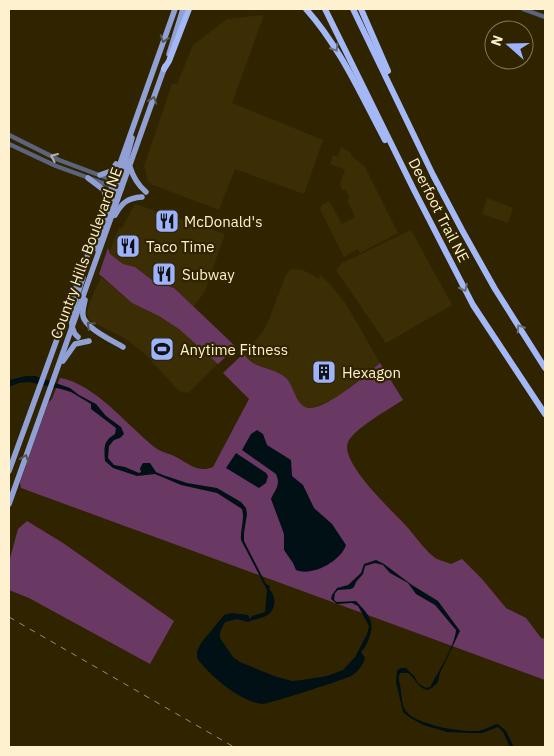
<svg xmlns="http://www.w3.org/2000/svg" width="554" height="756" font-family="'IBM Plex Sans',sans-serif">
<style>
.built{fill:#3b2e04}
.green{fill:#693964}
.water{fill:#001014}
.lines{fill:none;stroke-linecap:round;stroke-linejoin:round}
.minor{stroke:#5b637d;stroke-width:4.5}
.major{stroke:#90a0d5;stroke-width:5.5}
.highway{stroke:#a4b8f8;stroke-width:6}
.rail{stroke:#988b68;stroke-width:1;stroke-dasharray:6 6;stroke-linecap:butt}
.oneway{stroke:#565655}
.oneway2{stroke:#6a6e7c}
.oneway3{stroke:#b5b1aa}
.labels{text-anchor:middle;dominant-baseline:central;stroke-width:4.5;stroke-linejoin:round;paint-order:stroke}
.street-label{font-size:15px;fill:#fef1cf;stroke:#302400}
.poi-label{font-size:15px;fill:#fef1cf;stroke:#302400;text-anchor:start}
</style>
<rect width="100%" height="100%" fill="#302400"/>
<!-- built -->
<g class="built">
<path d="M264,15l-32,88 91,37 -19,54 -69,-25 -16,41 -66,-25 -5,-4 -4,-15 28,-82h5l16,-39 34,-26z"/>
<path d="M341,147l9,5 2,4 13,11 33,66 -38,20 -2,-4 -14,8 -24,-48 2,-4 7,-4 13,23 13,-7 -8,-17 3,-2 -5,-9 -3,2 -2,-7 5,-14 -15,-6 3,-9 5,2z"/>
<path d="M487,198l26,10 -5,15 -26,-9z"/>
<path d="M135,204l90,30 -21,59 -11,14 -19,-19 -22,-8 -17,-13 -12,-3 -13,-10v-3l9,-24 3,1z"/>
<path d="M411,230l41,75 -66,38 -50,-73 6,-7z"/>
<path d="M294,269l9,1 16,9 1,-4 10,9 16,20 34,59 -45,36 -23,9 -8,-1 -4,-3 -12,-24 -9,-7 -26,-10 -9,-8 22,-28 20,-52 4,-5z"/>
<path d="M101,277l31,26 27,13 20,13 39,35 -30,29 -9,-2 -34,-37 -19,-15 -37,-19 -2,-7 2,-9z"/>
</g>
<!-- green -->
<g class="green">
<path d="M108,248l2,6 13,10 12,3 17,13 22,8 62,59 -18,17 -39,-35 -20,-13 -27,-13 -33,-29z"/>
<path d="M243,354c4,3 7,8 12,10 10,5 22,6 31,14 8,8 9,24 19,29 16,8 62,-33 75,-44l23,37c-14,9 -48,28 -55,42 -9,21 47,71 60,86 7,8 20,26 29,31 4,2 10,3 14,5l11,-5 20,20 24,29 20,10 15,20 4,1v41l-524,-192 -1,-6 28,-79 4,-4 8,-21c36,6 68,49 97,71 6,4 15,5 21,9 12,7 21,15 35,9l36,-68 -26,-26z"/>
<path d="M27,521l36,22 111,78 -24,43 -121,-66 -20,-8v-28l9,-33z"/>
</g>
<!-- water -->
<g class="water">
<path d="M26,376h9l35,12 9,7 17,9 10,12 15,11 3,7 -4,4 -6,2 -5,6 -1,12 6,7 11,2 14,6 2,-1 -1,-4 3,-5h7l6,9 7,3 24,8 30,5 24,14 5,6 1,6 -3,19v8l22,43 4,2 -1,3c8,7 7,22 -3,27 -6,3 -11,3 -18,6l-11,-3 -12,3 -5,10v6l13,19 7,5 34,14 18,5 10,-1 25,-4 16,-6 12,-13 12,-23 2,-8 -11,-20 -6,-3 -15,1 -6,-5 1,-4 5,-7 11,-3 13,-12 3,-9 12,-4 8,4 28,21 26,16 22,30 -20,42 -2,9 -6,6 -5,2c-10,-3 -11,-11 -19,-17h-8c-3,7 1,12 1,19 1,7 1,14 5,19 10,14 54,21 70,20 8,0 15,-6 22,-7l8,7 8,16h-4l-7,-15 -5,-5 -16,6h-10l-25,-1 -24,-7 -14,-8 -6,-5 -7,-30 1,-11 3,-3h6l8,8 4,7 8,5 4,-1c7,-13 25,-41 26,-57l-21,-25 -19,-11 -8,-11 -18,-10 -7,-8 -8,-2 -10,3 -2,8 -7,8 -2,5 -3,2 -13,1 -3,3 -1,7 3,2 19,-1c14,15 20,21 12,40 -2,5 -3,7 -7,11l4,6c-2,7 -7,14 -14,18 -8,4 -82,28 -89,28 -23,-3 -52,-28 -65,-46v-7l4,-8 23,-28 8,-2 16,2 2,4 2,-3 13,-4 2,-22 -26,-50c-1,-11 4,-20 1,-31l-25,-16 -36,-8 -26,-11 -18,2 -24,-8 -8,-7c-1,-13 -2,-20 10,-27l1,-6 -25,-19v-5l-20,-12 -10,-3 -32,-7 -10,1 -10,4v-7z"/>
<path d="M257,430l6,4 4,11 24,15 1,16 11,9 11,23 18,16 14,21c-5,16 -34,32 -50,25l-3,-7 -9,-13v-16l-13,-35c4,-9 10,-14 5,-25l-34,-24 9,-16z"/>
<path d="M236,453l30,20 2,3 -2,7 -7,5 -33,-20z"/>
</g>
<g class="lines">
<!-- minor -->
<g class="minor">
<path d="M523,9l22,8"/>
<path d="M9,135l50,25 56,21"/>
<path d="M9,144l47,22 58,21"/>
</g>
<!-- major -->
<g class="major">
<path d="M169,54l14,-45"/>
<path d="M130,167c3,10 8,18 16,25"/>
<path d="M100,175l11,-4 5,-7"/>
<path d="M88,178l16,12 2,8"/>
<path d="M121,189l-1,-7 12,-44"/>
<path d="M115,215c7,-12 12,-17 27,-18"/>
<path d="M97,249l19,-61 -3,-8"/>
<path d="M85,300c-1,5 -3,11 -2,16 2,12 30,25 40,31"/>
<path d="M78,337c-15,-11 1,-45 5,-60"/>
<path d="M63,361l12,-17 14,-3"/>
<path d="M9,471l75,-206 91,-256"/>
<path d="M9,504l156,-438"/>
</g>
<!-- highway -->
<g class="highway">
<path d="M306,9c34,38 55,86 79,131"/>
<path d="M325,9l89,181 59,115 72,109"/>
<path d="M353,9l80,166 29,55 33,59 50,79"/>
<path d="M361,9l27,62"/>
<path d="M164,69l5,-8 20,-52"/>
</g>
<!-- rail -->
<path class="rail" d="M9,617l225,130"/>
</g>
<!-- one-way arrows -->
<defs><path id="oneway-chevron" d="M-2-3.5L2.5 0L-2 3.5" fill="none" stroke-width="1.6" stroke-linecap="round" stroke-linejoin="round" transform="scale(1.25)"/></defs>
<g class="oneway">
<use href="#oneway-chevron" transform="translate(164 39) rotate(109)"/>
<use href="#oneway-chevron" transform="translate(153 100) rotate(-71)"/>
<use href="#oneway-chevron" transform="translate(90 325) rotate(-137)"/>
<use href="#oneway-chevron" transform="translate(25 458) rotate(-70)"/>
</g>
<g class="oneway2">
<use href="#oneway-chevron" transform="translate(335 48) rotate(58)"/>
<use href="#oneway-chevron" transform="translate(464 288) rotate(63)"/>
<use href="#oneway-chevron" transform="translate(520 328) rotate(-123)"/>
</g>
<use class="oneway3" href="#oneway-chevron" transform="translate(54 157) rotate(-157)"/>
<!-- icons -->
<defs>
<g id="restaurant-square" transform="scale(1.25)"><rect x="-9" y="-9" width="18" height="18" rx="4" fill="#9db4fd" stroke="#302400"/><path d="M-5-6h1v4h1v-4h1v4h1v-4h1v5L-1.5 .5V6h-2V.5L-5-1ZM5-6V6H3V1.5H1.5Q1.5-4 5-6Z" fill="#111"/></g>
<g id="stadium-square" transform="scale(1.25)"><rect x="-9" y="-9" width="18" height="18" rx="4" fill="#9db4fd" stroke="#302400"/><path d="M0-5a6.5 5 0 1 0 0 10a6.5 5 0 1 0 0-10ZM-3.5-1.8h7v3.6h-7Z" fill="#111"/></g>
<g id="building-square" transform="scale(1.25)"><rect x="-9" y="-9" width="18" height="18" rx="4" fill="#9db4fd" stroke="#302400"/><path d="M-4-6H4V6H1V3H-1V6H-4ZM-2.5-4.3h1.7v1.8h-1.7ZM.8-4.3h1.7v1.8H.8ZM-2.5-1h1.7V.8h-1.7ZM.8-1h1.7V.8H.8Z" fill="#111"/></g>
</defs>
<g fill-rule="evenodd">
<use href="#restaurant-square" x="167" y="221"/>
<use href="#restaurant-square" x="128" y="246"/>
<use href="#restaurant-square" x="164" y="274"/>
<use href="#stadium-square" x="162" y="349"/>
<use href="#building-square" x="324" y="372"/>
</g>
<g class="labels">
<!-- street labels -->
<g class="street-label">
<text transform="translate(439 210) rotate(63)">Deerfoot Trail NE</text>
<text transform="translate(86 253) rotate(-70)">Country Hills Boulevard NE</text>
</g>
<!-- poi labels -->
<g class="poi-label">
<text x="184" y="221">McDonald's</text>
<text x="146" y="246">Taco Time</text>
<text x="182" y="274">Subway</text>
<text x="180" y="349">Anytime Fitness</text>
<text x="342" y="372">Hexagon</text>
</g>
</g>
<!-- border -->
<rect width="554" height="756" fill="none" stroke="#fef1cf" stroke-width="20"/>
<!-- north arrow -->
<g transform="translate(509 45) rotate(290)"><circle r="24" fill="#302400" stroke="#827653"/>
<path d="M0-4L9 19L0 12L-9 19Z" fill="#9db4fd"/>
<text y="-8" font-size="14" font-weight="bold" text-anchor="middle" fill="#fef1cf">N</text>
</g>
</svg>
